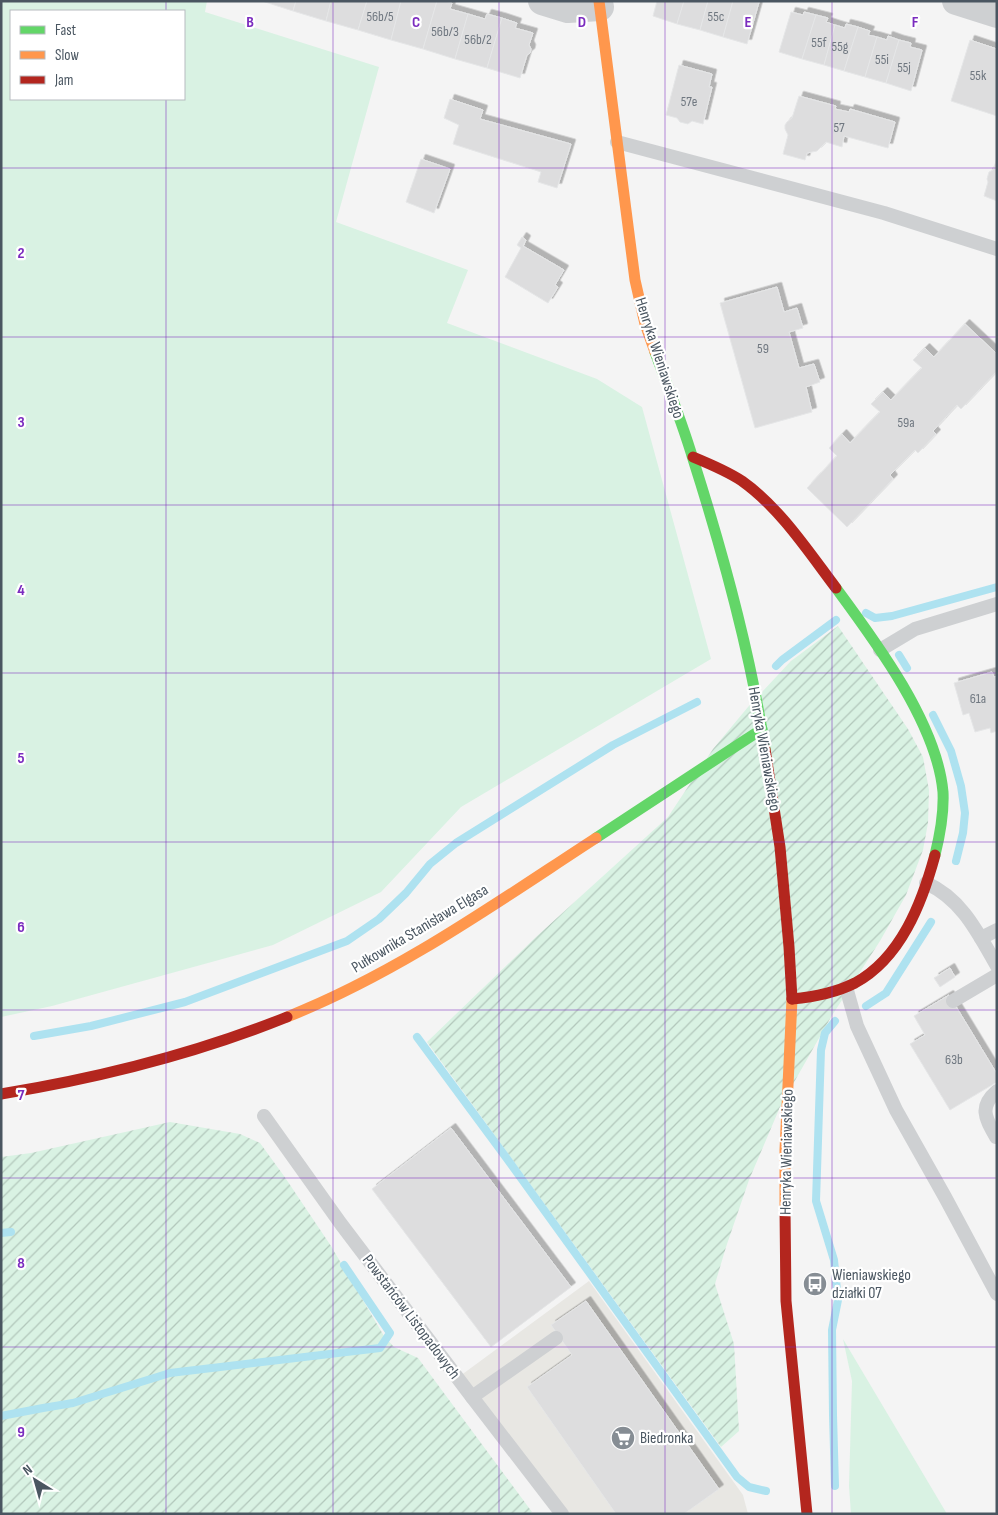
<svg xmlns="http://www.w3.org/2000/svg" width="998" height="1515" font-family="'Sofia Sans Condensed',sans-serif">
<style>
.commercial{fill:#e8e7e3}
.grass{fill:#d9f2e3;fill-rule:evenodd}
.garden{fill:url(#garden-furrows)}
.lines{fill:none;stroke-linecap:round;stroke-linejoin:round}
.stream{stroke:#aee2f0;stroke-width:8}
.building{fill:#ddddde;stroke:#e5e6e7;filter:url(#shadow)}
.lane{stroke:#ced0d2;stroke-width:14}
.street{stroke:#ced0d2;stroke-width:28}
.fast{stroke:#63d668;stroke-width:11}
.slow{stroke:#ff974d;stroke-width:11}
.jam{stroke:#b3261e;stroke-width:11}
.grid{fill:none;stroke:#7b2cbf;stroke-width:1;stroke-opacity:0.55}
.labels{text-anchor:middle;dominant-baseline:central;stroke-width:4.5;stroke-linejoin:round;paint-order:stroke}
.number-label{font-size:14px;fill:#707881}
.street-label{font-size:16px;fill:#4a5661;stroke:#fff}
.poi-label{font-size:16px;fill:#4a5661;stroke:#fff;text-anchor:start}
.grid-label{font-size:16px;text-anchor:middle;font-weight:bold;fill:#7b2cbf;stroke:#fff;stroke-width:4.5;stroke-linejoin:round;paint-order:stroke}
</style>
<defs>
<pattern id="garden-furrows" width="10" height="10" patternUnits="userSpaceOnUse" patternTransform="scale(1.25)"><rect width="10" height="10" fill="#d9f2e3"/><path d="M-1 1l2-2M0 10L10 0M9 11l2-2" fill="none" stroke="#b2c7bb"/></pattern>
<filter id="shadow"><feDropShadow dx="4.5" dy="-4.5" stdDeviation="0" flood-color="#0004"/></filter>
</defs>
<rect width="100%" height="100%" fill="#f4f4f4"/>
<!-- commercial -->
<path class="commercial" d="M589,1281l154,214 5,19h-187l-101,-138z"/>
<!-- grass -->
<g class="grass">
<path d="M1,1h206l-2,11 174,55 -43,155 132,48 -21,53 150,56 45,28 69,252 -250,148 -80,85 -108,53 -221,61 -51,11zM11,11h173v88h-173z"/>
<path d="M843,1339l104,175h-96l-2,-28 3,-105z"/>
</g>
<!-- garden -->
<g class="garden">
<path d="M838,626l70,103 15,28 6,33 -1,33 -5,27 -17,45 -26,46 -49,76 -51,90 -31,73 -23,67 -11,37 19,60 5,87 -18,16 -294,-405 109,-105 132,-120 45,-68 35,-42 43,-46z"/>
<path d="M170,1122l70,12 20,9 24,33 47,70 53,90 10,11 24,11 114,154 -4,2h-527v-357l30,-4z"/>
</g>
<g class="lines">
<!-- stream -->
<g class="stream">
<path d="M866,613l9,5 17,-2 105,-29"/>
<path d="M899,655l8,13"/>
<path d="M776,666l6,-6 54,-40"/>
<path d="M933,715l18,36 10,35 4,27 -2,20 -7,28"/>
<path d="M866,1006l20,-13 45,-71"/>
<path d="M34,1036l57,-10 94,-24 162,-61 32,-22 27,-26 24,-29 26,-21 157,-98 84,-43"/>
<path d="M417,1037l88,119 232,321 12,10 17,4"/>
<path d="M1,1233l10,-1"/>
<path d="M1,1416l42,-8 30,-5 97,-30 210,-25 10,-15 -46,-68"/>
<path d="M835,1486l-2,-71 -1,-85 6,-30 -4,-40 -18,-59 5,-151 4,-17 10,-12"/>
</g>
</g>
<!-- building -->
<g class="building">
<path d="M262,1h34l-3,10z"/>
<path d="M296,1h35l-5,20 -33,-10z"/>
<path d="M331,1h36l-9,29 -32,-9z"/>
<path d="M367,1h34l-10,39 -33,-10z"/>
<path d="M401,1h36l-14,48 -32,-9z"/>
<path d="M437,1h8l7,2 -2,6 18,5 -13,45 -32,-10z"/>
<path d="M657,1h27l-7,23 -24,-8z"/>
<path d="M684,1h24l-8,29 -23,-6z"/>
<path d="M708,1h25l-10,36 -23,-7z"/>
<path d="M733,1l26,1 -12,42 -24,-7z"/>
<path d="M791,12l12,3 1,-3 12,3 -14,44 -23,-7z"/>
<path d="M468,14l17,5 2,-5 15,4 -15,50 -32,-9z"/>
<path d="M816,15l12,3 -2,4 9,3 -11,40 -22,-6z"/>
<path d="M502,18l15,5 -2,5 18,5 -4,12 2,4 -1,4 -3,2 -7,23 -33,-10z"/>
<path d="M846,24l12,3 -14,44 -20,-6 11,-40 10,3z"/>
<path d="M858,27l12,4 -2,4 9,2 -12,40 -21,-6z"/>
<path d="M888,36l11,4 -13,43 -21,-6 12,-40 10,3z"/>
<path d="M899,40l12,3 -1,4 12,3 -11,41 -25,-8z"/>
<path d="M970,40l27,9v67l-46,-15z"/>
<path d="M679,65l33,9 -3,13h3l-9,37 -11,-3 -4,3 -8,-2 -3,-4 -11,-3z"/>
<path d="M799,96l37,10 -1,3 14,3 1,-3 45,13 -7,26 -44,-12 -2,11 -16,-5 -9,9 -10,2 -2,7 -22,-6 5,-19 -3,-6v-4l2,-3 5,-4z"/>
<path d="M450,99l33,11 -3,9 91,25 -14,44 -19,-6 3,-10 -88,-28 6,-19 -15,-7z"/>
<path d="M997,158v43l-13,-5 4,-14 -1,-3 2,-7 4,-2z"/>
<path d="M421,159l29,10 -16,44 -28,-11z"/>
<path d="M522,237l4,3 -3,6 41,24 -9,15 3,2 -10,16 -43,-26 16,-29 -4,-3z"/>
<path d="M777,287l7,25 13,-4 6,20 -14,4 10,36 15,-4 6,18 -14,5 6,25 -57,16 -35,-125z"/>
<path d="M965,324l32,30v17l-36,38 -4,-4 -24,26 3,3 -18,19 -3,-3 -25,25 3,4 -46,48 -40,-39 30,-32 -8,-8 13,-14 8,9 30,-31 -9,-8 12,-12 8,8 31,-32 -9,-8 12,-12 9,9z"/>
<path d="M992,672l2,5 3,-1v55l-6,2 -1,-5 -15,4 -6,-19 -6,2 -9,-32z"/>
<path d="M950,968l5,9 -15,10 -6,-9z"/>
<path d="M949,995l48,79v8l-47,28 -40,-66 15,-9 -11,-19z"/>
<path d="M451,1128l120,159 -80,60 -119,-158z"/>
<path d="M586,1301l133,188 -35,25h-68l-89,-127 45,-32 -21,-30z"/>
</g>
<g class="lines">
<!-- lane -->
<g class="lane">
<path d="M617,142l267,71 113,36"/>
<path d="M880,650l35,-21 82,-25"/>
<path d="M926,883c36,16 52,50 71,83"/>
<path d="M981,938l16,-8"/>
<path d="M846,987l11,39 39,84 49,87 52,97"/>
<path d="M953,1001l44,-26"/>
<path d="M264,1116l77,108 131,173 90,117"/>
<path d="M996,1137c-10,-18 -18,-30 1,-46"/>
<path d="M472,1397l84,-59"/>
</g>
<!-- street -->
<g class="street">
<path d="M542,1l26,8 32,-2"/>
<path d="M956,1l41,13"/>
</g>
<!-- fast -->
<g class="fast">
<path d="M655,352c13,35 27,70 38,107 30,94 57,191 72,290"/>
<path d="M836,588c40,54 101,136 107,204 1,21 -3,43 -8,63"/>
<path d="M596,838l166,-109"/>
</g>
<!-- slow -->
<g class="slow">
<path d="M599,1l36,279 10,44 10,28"/>
<path d="M287,1017c111,-44 209,-114 309,-179"/>
<path d="M785,1209v-59l7,-151"/>
</g>
<!-- jam -->
<g class="jam">
<path d="M693,457c17,7 34,14 49,24 38,27 66,70 94,107"/>
<path d="M765,749l15,98 9,100 3,52"/>
<path d="M792,999c22,-2 43,-6 63,-16 46,-25 67,-80 80,-128"/>
<path d="M1,1094c98,-16 194,-40 286,-77"/>
<path d="M785,1209l1,92 21,213"/>
</g>
</g>
<!-- grid -->
<path class="grid" d="M166,1v10M333,1v1513M499,1v1513M665,1v1513M832,1v1513M166,99v1415M1,168h996M1,337h996M1,505h996M1,673h996M1,842h996M1,1010h996M1,1178h996M1,1347h996"/>
<!-- icons -->
<defs>
<g id="bus-disc" transform="scale(1.25)"><circle r="9.5" fill="#868d94" stroke="#fff"/><path d="M-5-6H5V4H4V6H2V4H-2V6H-4V4H-5ZM-3.5-4V0h7V-4ZM-3.5 1.2v1.5H-2V1.2ZM2 1.2v1.5H3.5V1.2Z" fill="#fff"/></g>
<g id="supermarket-disc" transform="scale(1.25)"><circle r="9.5" fill="#868d94" stroke="#fff"/><path d="M-6-5.5h2.5l.6 2H6L4.5 2H-2.5L-4.4-4H-6ZM-1.5 3.2a1.3 1.3 0 1 0 .1 0ZM3 3.2a1.3 1.3 0 1 0 .1 0Z" fill="#fff"/></g>
</defs>
<g fill-rule="evenodd">
<use href="#bus-disc" x="815" y="1284"/>
<use href="#supermarket-disc" x="623" y="1438"/>
</g>
<g class="labels">
<!-- number labels -->
<g class="number-label">
<text x="380" y="16">56b/5</text>
<text x="716" y="16">55c</text>
<text x="445" y="31">56b/3</text>
<text x="478" y="39">56b/2</text>
<text x="819" y="42">55f</text>
<text x="840" y="46">55g</text>
<text x="882" y="59">55i</text>
<text x="904" y="67">55j</text>
<text x="978" y="75">55k</text>
<text x="689" y="101">57e</text>
<text x="839" y="127">57</text>
<text x="763" y="348">59</text>
<text x="906" y="422">59a</text>
<text x="978" y="698">61a</text>
<text x="954" y="1059">63b</text>
</g>
<!-- street labels -->
<g class="street-label">
<text transform="translate(659 358) rotate(72)">Henryka Wieniawskiego</text>
<text transform="translate(764 749) rotate(80)">Henryka Wieniawskiego</text>
<text transform="translate(420 929) rotate(-31)">Pułkownika Stanisława Elgasa</text>
<text transform="translate(787 1152) rotate(-89)">Henryka Wieniawskiego</text>
<text transform="translate(411 1317) rotate(53)">Powstańców Listopadowych</text>
</g>
<!-- poi labels -->
<g class="poi-label">
<text x="832" y="1275">Wieniawskiego<tspan x="832" dy="18">działki 07</tspan></text>
<text x="640" y="1438">Biedronka</text>
</g>
</g>
<g class="grid-label">
<text x="250" y="27">B</text>
<text x="416" y="27">C</text>
<text x="582" y="27">D</text>
<text x="748" y="27">E</text>
<text x="915" y="27">F</text>
<text x="21" y="258">2</text>
<text x="21" y="427">3</text>
<text x="21" y="595">4</text>
<text x="21" y="763">5</text>
<text x="21" y="932">6</text>
<text x="21" y="1100">7</text>
<text x="21" y="1268">8</text>
<text x="21" y="1437">9</text>
</g>
<!-- border -->
<rect width="998" height="1515" fill="none" stroke="#4a5661" stroke-width="5"/>
<!-- legend -->
<rect x="10" y="10" width="175" height="90" fill="#ffffff" stroke="#b7bbc0"/>
<rect x="20" y="26" width="25" height="8" fill="#63d668" stroke="#b7bbc0"/>
<text x="55" y="35" font-size="15" fill="#4a5661">Fast</text>
<rect x="20" y="51" width="25" height="8" fill="#ff974d" stroke="#b7bbc0"/>
<text x="55" y="60" font-size="15" fill="#4a5661">Slow</text>
<rect x="20" y="76" width="25" height="8" fill="#b3261e" stroke="#b7bbc0"/>
<text x="55" y="85" font-size="15" fill="#4a5661">Jam</text>
<!-- north arrow -->
<g transform="translate(35 1480) rotate(323)" stroke="#ffffff" stroke-width="4" paint-order="stroke">
<path d="M0-4L9 19L0 12L-9 19Z" fill="#4a5661"/>
<text y="-8" font-size="14" font-weight="bold" text-anchor="middle" fill="#4a5661">N</text>
</g>
</svg>
